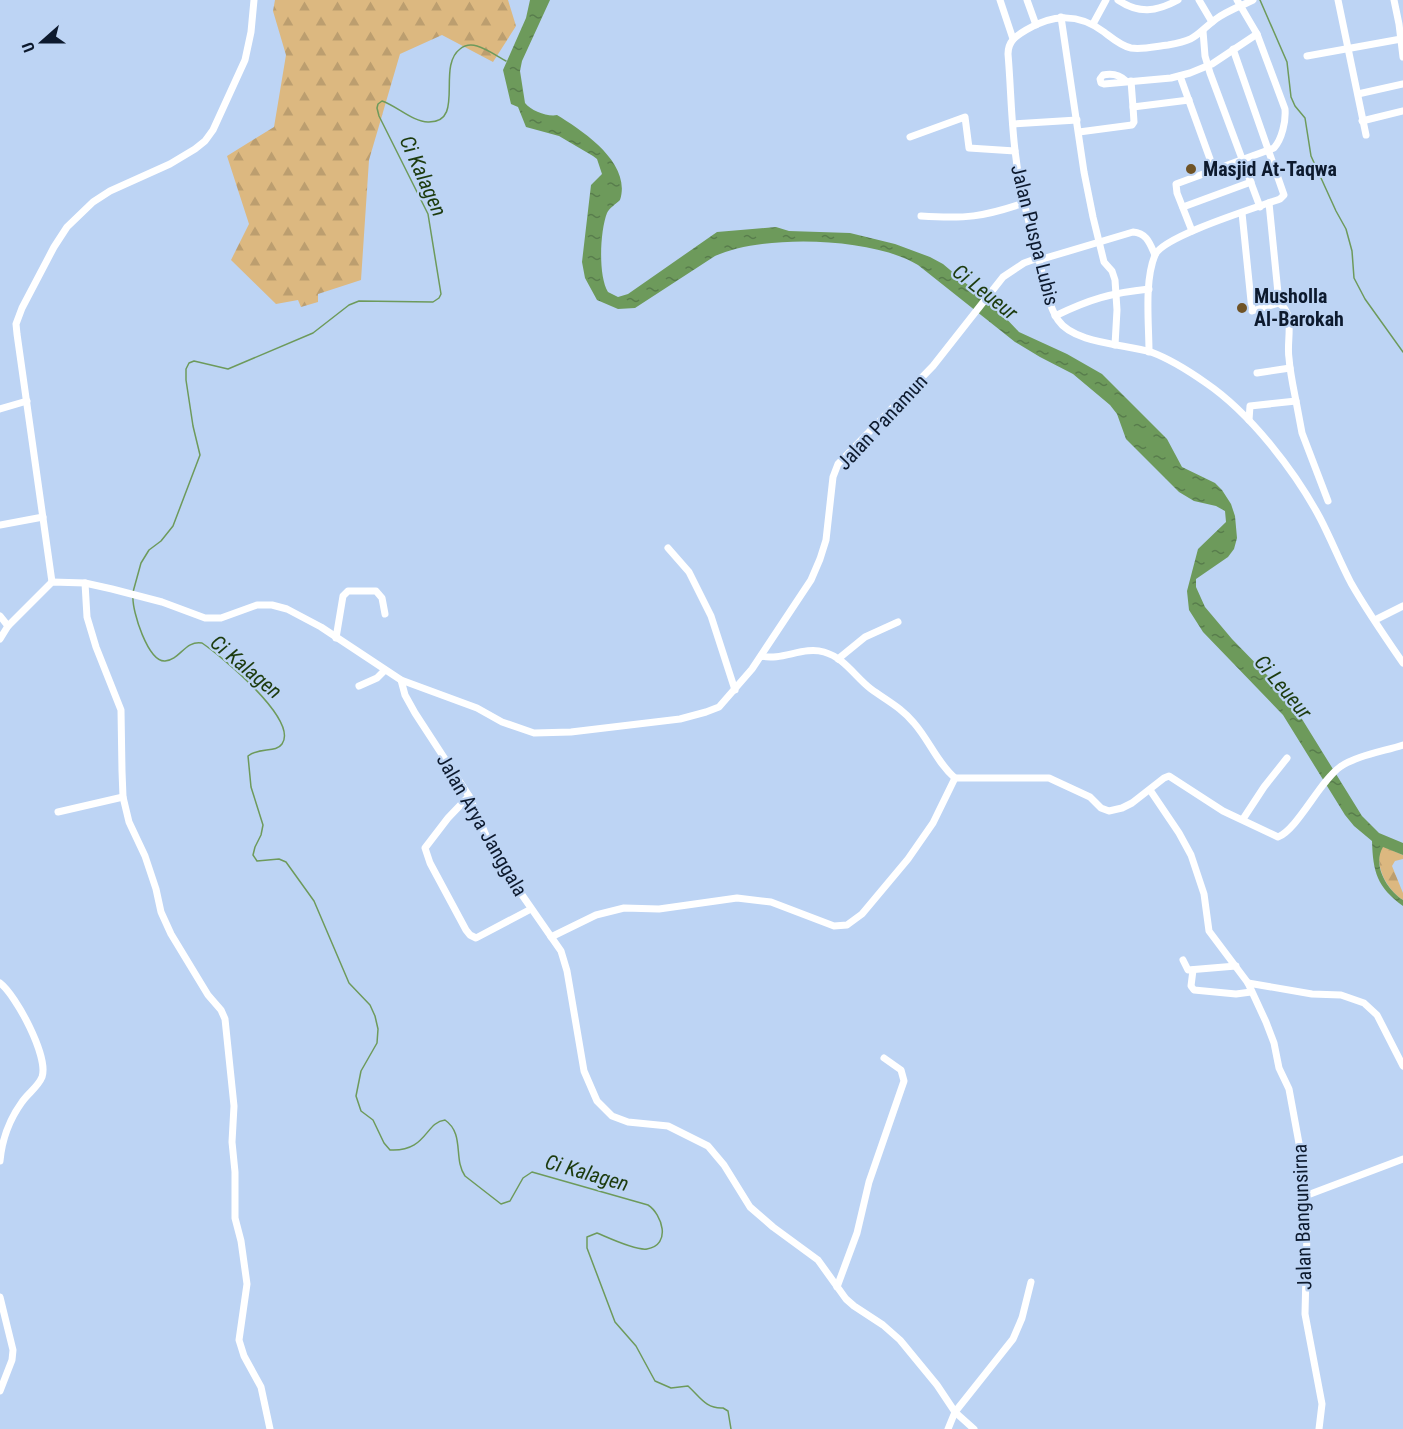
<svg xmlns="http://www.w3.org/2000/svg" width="1403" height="1429" font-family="'Roboto Condensed',sans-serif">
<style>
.forest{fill:url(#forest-firs)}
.water{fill:url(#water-ripples)}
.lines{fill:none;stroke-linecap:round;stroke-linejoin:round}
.stream{stroke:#6d9a5b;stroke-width:1.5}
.minor{stroke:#fff;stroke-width:7}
.poi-dot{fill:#6f5326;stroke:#bdd4f4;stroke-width:2}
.labels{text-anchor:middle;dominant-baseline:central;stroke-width:4.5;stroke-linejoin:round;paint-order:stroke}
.poi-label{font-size:20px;font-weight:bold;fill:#0d1a2e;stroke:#bdd4f4;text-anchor:start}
.street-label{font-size:20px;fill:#0d1a2e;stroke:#bdd4f4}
.water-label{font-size:21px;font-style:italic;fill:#1c3b0e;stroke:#bdd4f4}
</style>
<defs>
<pattern id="forest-firs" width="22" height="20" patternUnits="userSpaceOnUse" patternTransform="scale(1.5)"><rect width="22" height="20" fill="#dcb880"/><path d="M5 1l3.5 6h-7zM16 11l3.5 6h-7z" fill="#bc9e6f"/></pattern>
<pattern id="water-ripples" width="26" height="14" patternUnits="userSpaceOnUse" patternTransform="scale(1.5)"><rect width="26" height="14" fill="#6d9a5b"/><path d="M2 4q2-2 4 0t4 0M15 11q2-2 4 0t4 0" fill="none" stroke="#587d4c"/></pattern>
</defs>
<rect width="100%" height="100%" fill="#bdd4f4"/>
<!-- forest -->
<g class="forest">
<path d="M275,0h233l8,26 -23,36 -51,-27 -42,19 -31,106 -8,120 -43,14v8l-17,5 -3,-7 -22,4 -45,-44 18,-36 -22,-68 47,-29 12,-72 -13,-44z"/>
<path d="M1382,846l21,9v4l-8,2 -3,5 11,27v7c-16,-10 -30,-35 -21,-54z"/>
</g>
<!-- water -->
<path class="water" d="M530,0h20l-28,61 -2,10 5,32c6,8 23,14 32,12 26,16 75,48 63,85 -4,4 -11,8 -13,13 -7,18 -9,63 1,79l10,5 10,-3 89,-62 59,-5 13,4 61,2 45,11 35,13 13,7 57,48 19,20 48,22 35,20 65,65 15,28 33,16 7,7 9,14 4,12 2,22 -3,11 -6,8 -32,22v8l9,20 27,32 35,36 30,36 65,105 17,17 24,10v12l-20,-8c-11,18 4,43 20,53v6c-26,-19 -30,-34 -31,-65l-18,-15 -9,-11 -62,-100 -80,-83 -14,-22 -2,-19 11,-42 28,-27 -1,-11 -9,-5 -22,-5 -15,-9 -53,-53 -9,-25 -7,-9 -37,-31 -33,-17 -25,-15 -97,-77c-46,-28 -155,-31 -203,-9l-80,52 -17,1 -21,-9 -12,-22 -3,-16 9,-77 11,-11 -5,-15 -4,-3 -34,-20 -33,-9 -8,-20 -7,-3 -8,-34 23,-52z"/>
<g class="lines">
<!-- stream -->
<g class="stream">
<path d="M1260,0l27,62 4,35 4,9 10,12 6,38 25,55 10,18 6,22 2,27 11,21 38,53"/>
<path d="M133,592l8,-29 8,-13 12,-9 12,-15 27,-71 -7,-29 -7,-46v-11l3,-6 5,-2 34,8 85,-36 36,-28 10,-4 74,1 6,-4 2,-4 -13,-80 -49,-98 -2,-8 1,-4 4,-3c15,5 31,21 46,21 38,1 8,-55 32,-73 5,-4 10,-5 17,-3 10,3 20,10 29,15"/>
<path d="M133,597c-1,14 15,65 32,64 15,-1 20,-21 37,-18 19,13 97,77 80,101 -6,9 -23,3 -34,12l3,31 12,38 -2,10 -6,12 -2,8 4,6 22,-2 7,3 28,39 35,82 21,22 5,11 3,13 -1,14 -16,28 -5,25 5,15 12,9 11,23 6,7c37,2 35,-28 55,-30 20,14 8,39 20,56l36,28 9,-3 13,-23 9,-6 116,33c14,9 24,40 -1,44 -11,2 -38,-11 -50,-16l-10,4v11l28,74 21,24 19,35 16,7 17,-2c12,11 18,23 35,22l5,3 3,18"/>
</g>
<!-- minor -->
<g class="minor">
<path d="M1000,0l13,39"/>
<path d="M1027,0l9,25"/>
<path d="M1118,0c21,14 38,12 60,0"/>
<path d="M1199,0l13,22"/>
<path d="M1253,0c-12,6 -26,11 -37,19 -21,16 -18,21 -48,26 -11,1 -25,5 -37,3 -10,-2 -19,-10 -27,-16 -25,-19 -52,-18 -78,-2 -10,6 -18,11 -18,24 3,34 3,69 8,104 4,34 14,68 23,102 5,19 8,43 19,60 16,24 68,24 93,32 19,7 38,19 55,31 44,30 89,88 114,135 11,21 20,44 31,65 16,28 34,54 52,80"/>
<path d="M1338,0l28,135"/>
<path d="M1394,0l5,24 4,33"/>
<path d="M1061,17l23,155 9,45 11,45 8,9 3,9 2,30 -2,35"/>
<path d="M1093,24l13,-24"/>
<path d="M1203,31l2,25 5,17 50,134"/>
<path d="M1307,56l94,-17"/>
<path d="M1180,76l34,94"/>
<path d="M1126,81c-6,-6 -14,-8 -23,-6l-3,4 1,4 3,1 67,-6 19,-5 22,-9 45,-30"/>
<path d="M1131,81l2,26 56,-7"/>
<path d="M1358,94l45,-10"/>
<path d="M1362,121l41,-10"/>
<path d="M1013,124l64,-4"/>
<path d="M1079,132l53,-7 2,-3 -1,-15"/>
<path d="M910,137l55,-20 4,31 46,3"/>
<path d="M1269,203l10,100"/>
<path d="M1183,207l68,-25"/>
<path d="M1242,213l10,98 27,-8"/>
<path d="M921,216c44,3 62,1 103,-13"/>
<path d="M1192,231l-15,-38 -1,-9 98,-36c8,-9 12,-27 11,-39l-28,-75 -20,-34"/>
<path d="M1039,260l94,-28c14,1 17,12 22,23"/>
<path d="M1055,316c35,-17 56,-23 94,-27"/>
<path d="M1149,352c0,-29 -5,-70 6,-97 8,-19 103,-48 125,-56l4,-4 -51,-146"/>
<path d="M1257,373l33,-5"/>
<path d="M1296,401l6,32 26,68"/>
<path d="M0,409l27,-8"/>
<path d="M1249,420l1,-14 46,-5c-3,-15 -6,-29 -7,-43 -3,-17 7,-44 -10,-55"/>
<path d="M0,525l43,-8"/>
<path d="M668,548l21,24 22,44 24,74"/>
<path d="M52,582l-35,-248 -1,-10 6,-16 32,-61 13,-20 26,-25 17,-11 60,-27 25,-15 10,-8 8,-11 32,-70 6,-28 3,-32"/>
<path d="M85,583l2,34 9,30 25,63 1,61 1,26 6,25 16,34 11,33 5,23 10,22 37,61 13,15 4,9 9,87 -2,36 3,30v46l6,23 6,43 -8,56 5,16 17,31 9,42"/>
<path d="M0,616l8,10"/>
<path d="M1375,620l28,-14"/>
<path d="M336,638l7,-42 5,-5h28l6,7 3,16"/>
<path d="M0,639l8,-13 44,-44 33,1 27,6 50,13 43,16h16l36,-13h15l15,4 34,18 80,53 76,28 25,14 32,11 37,-1 109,-13 26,-7 13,-5 33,-38 59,-89 9,-21 6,-19 7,-63 5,-13 95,-98 70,-89 21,-14 14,-5"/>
<path d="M761,656c21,5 42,-10 63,-4 21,6 31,25 47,37 15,11 31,19 43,34 15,17 24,41 41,55h94l41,19 11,11 8,3 13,-3 10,-5 32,-25 5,-2 54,35 55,26c19,-7 42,-56 62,-70 15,-11 45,-16 63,-22"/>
<path d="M838,659l27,-22 33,-15"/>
<path d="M401,680l4,15 10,18 54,83 22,51 13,22 57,82 6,20 17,100 13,30 15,15 16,6 40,4 40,20 16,19 26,42 23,20 45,33 28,39 8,7 29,19 17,15 37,45 18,27 -7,17"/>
<path d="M359,686l18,-8 8,-8"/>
<path d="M1150,790l29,43 12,22 13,39 5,37 39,52 18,39 8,21 5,25 10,21 14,76 4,66 -2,83 17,90 -3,25"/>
<path d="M469,796l-21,22 -23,30 5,15 36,67 4,5 6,3 55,-29"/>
<path d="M58,812l65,-15"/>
<path d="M1243,819l21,-32 23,-29"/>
<path d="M551,937l45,-22 28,-7 35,1 78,-11 34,4 63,24 13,-1 15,-11 46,-55 25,-36 22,-45"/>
<path d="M1183,960l5,10 48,-4"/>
<path d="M1193,970l-2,16 3,4 42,4 15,-2"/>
<path d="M0,983c16,12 49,74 42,94 -4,10 -14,16 -20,25 -13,18 -20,37 -22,59"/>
<path d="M1248,983l64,11 29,1 23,8 13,12 26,51"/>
<path d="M1305,1196l98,-37"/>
<path d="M837,1287l20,-54 12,-51 35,-101 -3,-11 -17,-12"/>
<path d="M0,1297l13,53 -1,10 -12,31"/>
<path d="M974,1429l-19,-17 58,-73 9,-21 9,-36"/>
</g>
</g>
<!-- markers -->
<g class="poi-dot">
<circle cx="1191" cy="169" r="6"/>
<circle cx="1242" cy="308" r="6"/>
</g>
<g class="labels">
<!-- poi labels -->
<g class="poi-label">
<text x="1203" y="169">Masjid At-Taqwa</text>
<text x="1254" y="296">Musholla<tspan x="1254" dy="23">Al-Barokah</tspan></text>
</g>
<!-- street labels -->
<g class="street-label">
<text transform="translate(1035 235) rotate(76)">Jalan Puspa Lubis</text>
<text transform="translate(882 422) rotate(-47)">Jalan Panamun</text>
<text transform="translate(482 825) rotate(60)">Jalan Arya Janggala</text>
<text transform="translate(1302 1217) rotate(-92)">Jalan Bangunsirna</text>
</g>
<!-- water labels -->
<g class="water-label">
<text transform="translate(423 176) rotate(66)">Ci Kalagen</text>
<text transform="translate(985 292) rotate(38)">Ci Leueur</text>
<text transform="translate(246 667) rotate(40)">Ci Kalagen</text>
<text transform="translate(1283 687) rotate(50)">Ci Leueur</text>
<text transform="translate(587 1173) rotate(16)">Ci Kalagen</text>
</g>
</g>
<!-- north arrow -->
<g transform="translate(42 42) rotate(249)" stroke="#bdd4f4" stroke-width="4.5" paint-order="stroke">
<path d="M0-4.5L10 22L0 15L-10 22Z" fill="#0d1a2e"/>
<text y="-9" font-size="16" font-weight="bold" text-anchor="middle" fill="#0d1a2e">U</text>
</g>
</svg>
